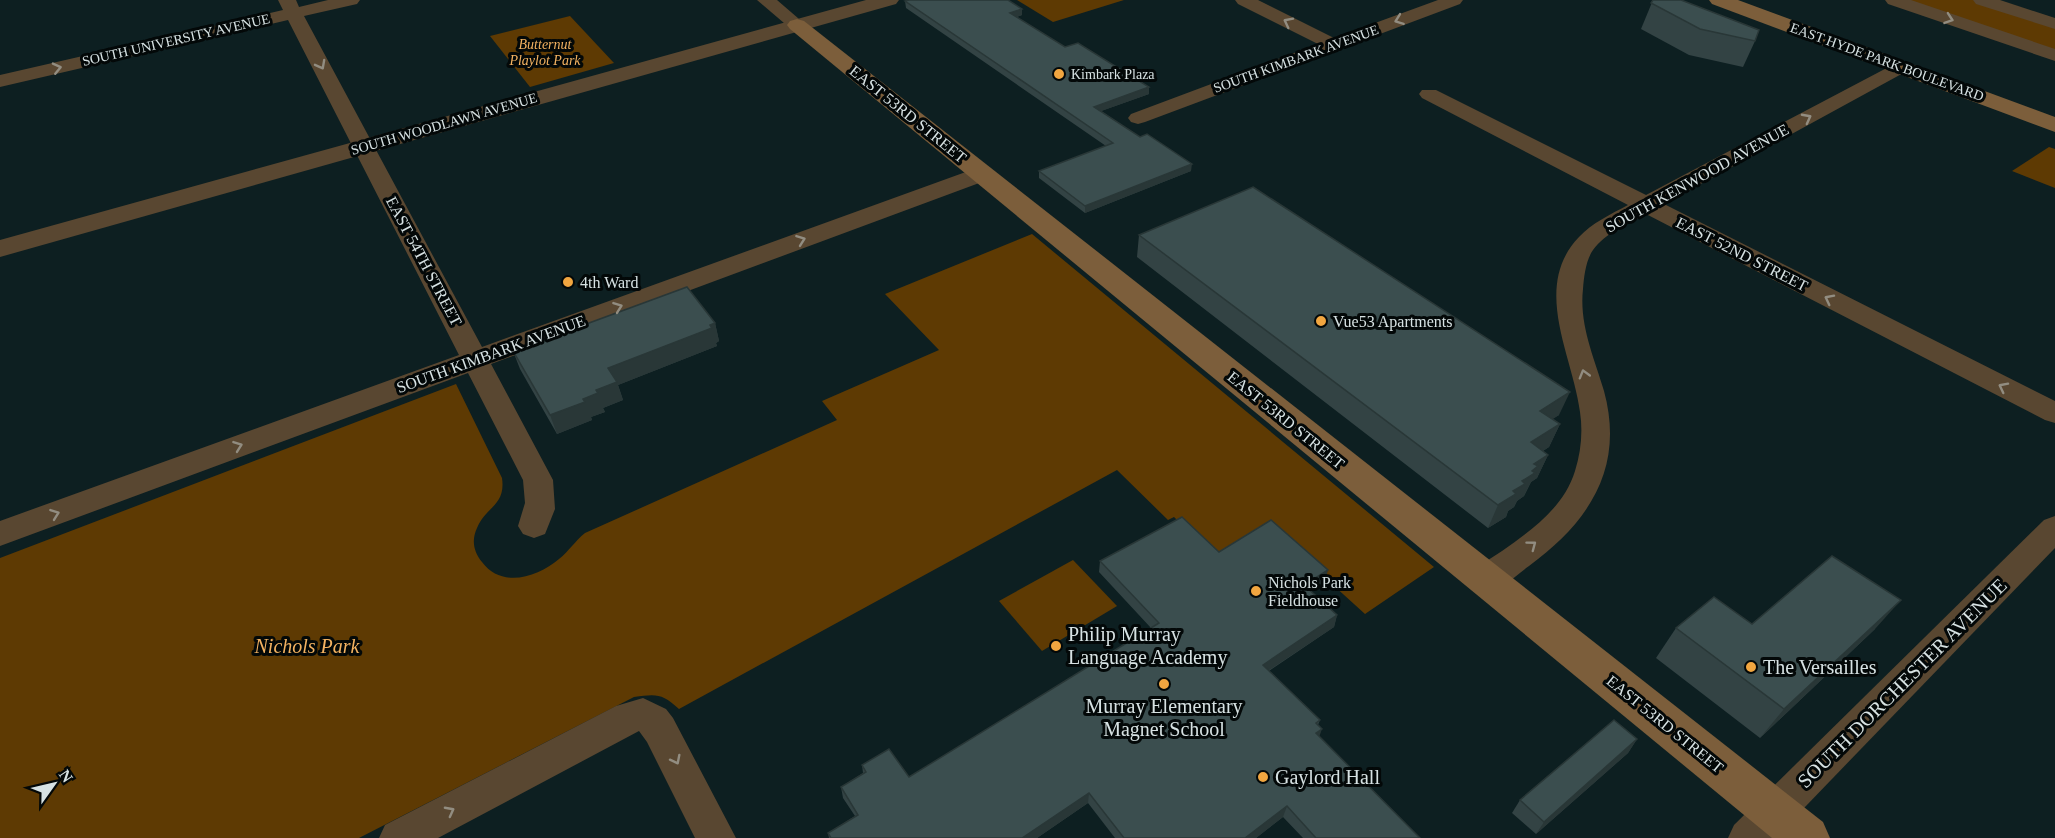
<svg xmlns="http://www.w3.org/2000/svg" width="2055" height="838" font-family="'Times New Roman',serif">
<style>
.green{fill:#5e3a03}
.lines{fill:none;stroke-linecap:round;stroke-linejoin:round}
.minor{fill:#594731;fill-rule:evenodd}
.tertiary{fill:#594731;fill-rule:evenodd}
.secondary{fill:#7c5e3b;fill-rule:evenodd}
.wall{fill:#334344}
.shaded-wall{fill:#293737}
.building{fill:#3b4e4f;stroke:#293737;stroke-width:1.5}
.oneway{stroke:#928d81}
.poi-dot{fill:#f1a640;stroke:#030808;stroke-width:2}
.labels{text-anchor:middle;dominant-baseline:central;stroke-width:6;stroke-linejoin:round;paint-order:stroke}
.far-street-label{font-size:14px;fill:#d7e2e3;stroke:#030808}
.far-park-label{font-size:14px;font-style:italic;fill:#f3b261;stroke:#030808}
.far-poi-label{font-size:14px;fill:#d7e2e3;stroke:#030808;text-anchor:start}
.street-label{font-size:16px;fill:#d7e2e3;stroke:#030808}
.poi-label{font-size:16px;fill:#d7e2e3;stroke:#030808;text-anchor:start}
.near-poi-label{font-size:20px;fill:#d7e2e3;stroke:#030808;text-anchor:start}
.near-park-label{font-size:20px;font-style:italic;fill:#f3b261;stroke:#030808}
.near-street-label{font-size:20px;fill:#d7e2e3;stroke:#030808}
</style>
<rect width="100%" height="100%" fill="#0d1f21"/>
<!-- green -->
<g class="green">
<path d="M1017,0h107l-71,22z"/>
<path d="M1901,0h73l81,26v26z"/>
<path d="M570,16l44,47 -84,24 -40,-51z"/>
<path d="M2049,147l6,2v39l-43,-17z"/>
<path d="M1032,234l402,333 -69,47 -98,-89 -53,31 -40,-39 -6,3 -51,-50 -438,239c-17,-16 -23,-15 -45,-12l-275,141h-359v-280l456,-174 46,94c4,28 -16,28 -25,50 -6,13 -3,24 5,34 20,27 56,15 77,-3 10,-8 16,-18 26,-26l252,-113 -15,-19 117,-51 -54,-56z"/>
<path d="M1073,560l44,46 -75,45 -43,-50z"/>
</g>
<g class="lines">
<!-- minor -->
<g class="minor">
<path d="M278,0h18l3,7 29,-7h32l-3,4 -53,12 178,331 492,-178 8,-2 8,2 3,5 -3,5 -499,185 62,116 2,29 -10,25 -11,4 -11,-4 -5,-8 7,-23 -2,-23 -55,-107 -468,173v-25l459,-166 -171,-335 -288,67v-12l283,-65z"/>
<path d="M757,0h20l29,25 -3,4h-12z"/>
<path d="M1235,0h23l76,38 104,-38h25l-3,4 -315,118 -7,2 -7,-2 -3,-4 3,-4 187,-70 -80,-40z"/>
<path d="M1885,0h26l144,49v12l-167,-57z"/>
<path d="M1973,0h27l55,18v11l-79,-25z"/>
<path d="M1900,61l7,2 3,4 -3,4 -243,133 391,197v22l-10,-3 -399,-206c-17,9 -41,19 -53,36 -7,10 -9,26 -10,39 -4,36 11,68 21,102 21,77 -15,131 -75,175 -18,13 -33,31 -56,23l-4,-9c7,-14 21,-21 33,-29 30,-21 62,-44 73,-80 6,-19 8,-39 5,-59 -7,-56 -49,-125 -1,-175 13,-14 32,-23 49,-32l-206,-107 -3,-4 3,-4h14l210,105z"/>
<path d="M2055,516v32l-280,290h-47l6,-13 310,-305z"/>
<path d="M643,698l23,11 7,9 63,120h-41l-48,-96 -8,-11 -201,107h-59l6,-13 231,-119z"/>
</g>
<!-- tertiary -->
<path class="tertiary" d="M866,0h33l-3,4 -896,253v-17z"/>
<!-- secondary -->
<g class="secondary">
<path d="M1709,0h29l317,117v15l-343,-128z"/>
<path d="M797,19l7,2 1019,801 7,16h-58l-982,-809 -3,-4 3,-4z"/>
</g>
</g>
<!-- wall -->
<g class="wall">
<path d="M1653,0l102,41 -12,26 -54,-12 -48,-26z"/>
<path d="M905,1l117,8v6l-5,2 48,30 84,40v7l-48,17 90,60 -106,42 -46,-35v-7l67,-25 -200,-138z"/>
<path d="M1139,235l420,180 -7,4 8,5 -11,23 -6,4 5,4 -11,23 -6,4 -7,14 -7,5 -3,6 -6,4 -2,6 -18,11 -351,-271z"/>
<path d="M715,323l4,18 -3,2 1,3 -99,39 5,15 -20,8 2,4 -14,5 1,3 -35,14 -37,-65 -7,-18z"/>
<path d="M1219,552l106,29 -15,9 27,25 -3,12 -65,44 51,49 -2,5 1,12 101,101h-117l-20,-21 -27,21h-141l-27,-35 -51,35h-208l-1,-5 27,-17 -12,-18 -2,-11 22,-14 -1,-8 47,12 242,-149 -52,-56 1,-11z"/>
<path d="M1752,624l123,5 -115,109 -104,-80 20,-30z"/>
<path d="M1637,739l-9,14 -92,81 -24,-21 8,-13z"/>
</g>
<!-- shaded-wall -->
<g class="shaded-wall">
<path d="M1022,9v6l-12,4v-6z"/>
<path d="M1149,87v7l-56,20 1,-7z"/>
<path d="M1192,164l-1,7 -106,42v-7z"/>
<path d="M715,323l4,18 -3,2 1,3 -99,39 5,15 -20,8 2,4 -14,5 1,3 -35,14 -7,-19 33,-16 25,-31z"/>
<path d="M1570,392l-11,23 -29,19 10,-23z"/>
<path d="M1560,424l-11,23 -29,18 11,-23z"/>
<path d="M1548,455l-11,23 -6,4 -7,14 -7,5 -3,6 -6,4 -2,6 -18,11 10,-23 15,-14 9,-10 12,-17z"/>
<path d="M1328,570l-3,11 -24,15 3,-11z"/>
<path d="M1901,600l-26,29 -115,109 24,-29z"/>
<path d="M1337,615l-3,12 -74,49 3,-11z"/>
<path d="M1322,729l-4,11 -2,-7z"/>
<path d="M1637,739l-9,14 -92,81 8,-12z"/>
<path d="M1089,793l-1,10 -51,35h-15z"/>
<path d="M1287,806l-4,11 -27,21h-11z"/>
</g>
<!-- building -->
<g class="building">
<path d="M909,0h99l14,9 -12,4 55,34 13,-4 71,44 -55,20 46,30 7,-3 45,30 -107,42 -46,-35 74,-28 -208,-142z"/>
<path d="M1653,0h28l78,30 -4,11 -55,-12 -49,-26z"/>
<path d="M1253,187l317,205 -30,19 20,13 -29,18 17,13 -14,9 4,2 -6,5 3,2 -13,8 3,3 -12,7 3,3 -18,11 -359,-270z"/>
<path d="M687,287l28,36 -5,2 2,3 -104,40 9,14 -21,8 2,3 -15,6 2,3 -35,13 -37,-64z"/>
<path d="M1182,517l37,35 52,-32 57,50 -24,15 33,30 -74,50 57,55 -4,3 6,6 -6,4 104,105h-104l-29,-32 -42,32h-121l-35,-45 -67,45h-191l-3,-5 30,-18 -17,-28 25,-15 -4,-7 27,-16 20,28 250,-154 -59,-62z"/>
<path d="M1832,556l69,44 -117,109 -108,-81 38,-31 38,27z"/>
<path d="M1614,720l23,19 -93,83 -24,-22z"/>
</g>
<!-- one-way arrows -->
<defs><path id="oneway-chevron" d="M-2-3.5L2.5 0L-2 3.5" fill="none" stroke-width="1.6" stroke-linecap="round" stroke-linejoin="round" transform="scale(1.5)"/></defs>
<g class="oneway">
<use href="#oneway-chevron" transform="translate(1949 19) rotate(19)"/>
<use href="#oneway-chevron" transform="translate(1399 20) rotate(160)"/>
<use href="#oneway-chevron" transform="translate(1288 22) rotate(-153)"/>
<use href="#oneway-chevron" transform="translate(321 65) rotate(62)"/>
<use href="#oneway-chevron" transform="translate(57 68) rotate(-13)"/>
<use href="#oneway-chevron" transform="translate(1807 118) rotate(-28)"/>
<use href="#oneway-chevron" transform="translate(801 240) rotate(-20)"/>
<use href="#oneway-chevron" transform="translate(1829 299) rotate(-153)"/>
<use href="#oneway-chevron" transform="translate(618 307) rotate(-20)"/>
<use href="#oneway-chevron" transform="translate(1584 374) rotate(-106)"/>
<use href="#oneway-chevron" transform="translate(2003 387) rotate(-153)"/>
<use href="#oneway-chevron" transform="translate(238 446) rotate(-20)"/>
<use href="#oneway-chevron" transform="translate(55 514) rotate(-20)"/>
<use href="#oneway-chevron" transform="translate(1532 545) rotate(-37)"/>
<use href="#oneway-chevron" transform="translate(676 760) rotate(63)"/>
<use href="#oneway-chevron" transform="translate(450 811) rotate(-28)"/>
</g>
<!-- markers -->
<g class="poi-dot">
<circle cx="1059" cy="74" r="6"/>
<circle cx="568" cy="282" r="6"/>
<circle cx="1321" cy="321" r="6"/>
<circle cx="1256" cy="591" r="6"/>
<circle cx="1056" cy="646" r="6"/>
<circle cx="1751" cy="667" r="6"/>
<circle cx="1164" cy="684" r="6"/>
<circle cx="1263" cy="777" r="6"/>
</g>
<g class="labels">
<!-- far-street labels -->
<g class="far-street-label">
<text transform="translate(176 40) rotate(-13)">SOUTH UNIVERSITY AVENUE</text>
<text transform="translate(1296 59) rotate(-20)">SOUTH KIMBARK AVENUE</text>
<text transform="translate(1887 62) rotate(20)">EAST HYDE PARK BOULEVARD</text>
<text transform="translate(444 124) rotate(-16)">SOUTH WOODLAWN AVENUE</text>
</g>
<!-- far-park labels -->
<g class="far-park-label">
<text x="545" y="44">Butternut<tspan x="545" dy="16">Playlot Park</tspan></text>
</g>
<!-- far-poi labels -->
<g class="far-poi-label">
<text x="1071" y="74">Kimbark Plaza</text>
</g>
<!-- street labels -->
<g class="street-label">
<text transform="translate(908 114) rotate(39)">EAST 53RD STREET</text>
<text transform="translate(1697 178) rotate(-29)">SOUTH KENWOOD AVENUE</text>
<text transform="translate(1742 254) rotate(27)">EAST 52ND STREET</text>
<text transform="translate(424 261) rotate(62)">EAST 54TH STREET</text>
<text transform="translate(491 354) rotate(-20)">SOUTH KIMBARK AVENUE</text>
<text transform="translate(1286 420) rotate(39)">EAST 53RD STREET</text>
<text transform="translate(1665 724) rotate(39)">EAST 53RD STREET</text>
</g>
<!-- poi labels -->
<g class="poi-label">
<text x="580" y="282">4th Ward</text>
<text x="1333" y="321">Vue53 Apartments</text>
<text x="1268" y="582">Nichols Park<tspan x="1268" dy="18">Fieldhouse</tspan></text>
</g>
<!-- near-poi labels -->
<g class="near-poi-label">
<text x="1068" y="634">Philip Murray<tspan x="1068" dy="23">Language Academy</tspan></text>
<text x="1763" y="667">The Versailles</text>
<text x="1164" y="706" text-anchor="middle">Murray Elementary<tspan x="1164" dy="23">Magnet School</tspan></text>
<text x="1275" y="777">Gaylord Hall</text>
</g>
<!-- near-park labels -->
<g class="near-park-label">
<text x="307" y="646">Nichols Park</text>
</g>
<!-- near-street labels -->
<g class="near-street-label">
<text transform="translate(1902 683) rotate(-45)">SOUTH DORCHESTER AVENUE</text>
</g>
</g>
<!-- north arrow -->
<g transform="translate(54 784) rotate(56)" stroke="#030808" stroke-width="4.5" paint-order="stroke">
<path d="M0-4.5L10 22L0 15L-10 22Z" fill="#d7e2e3"/>
<text y="-9" font-size="16" font-weight="bold" text-anchor="middle" fill="#d7e2e3">N</text>
</g>
</svg>
